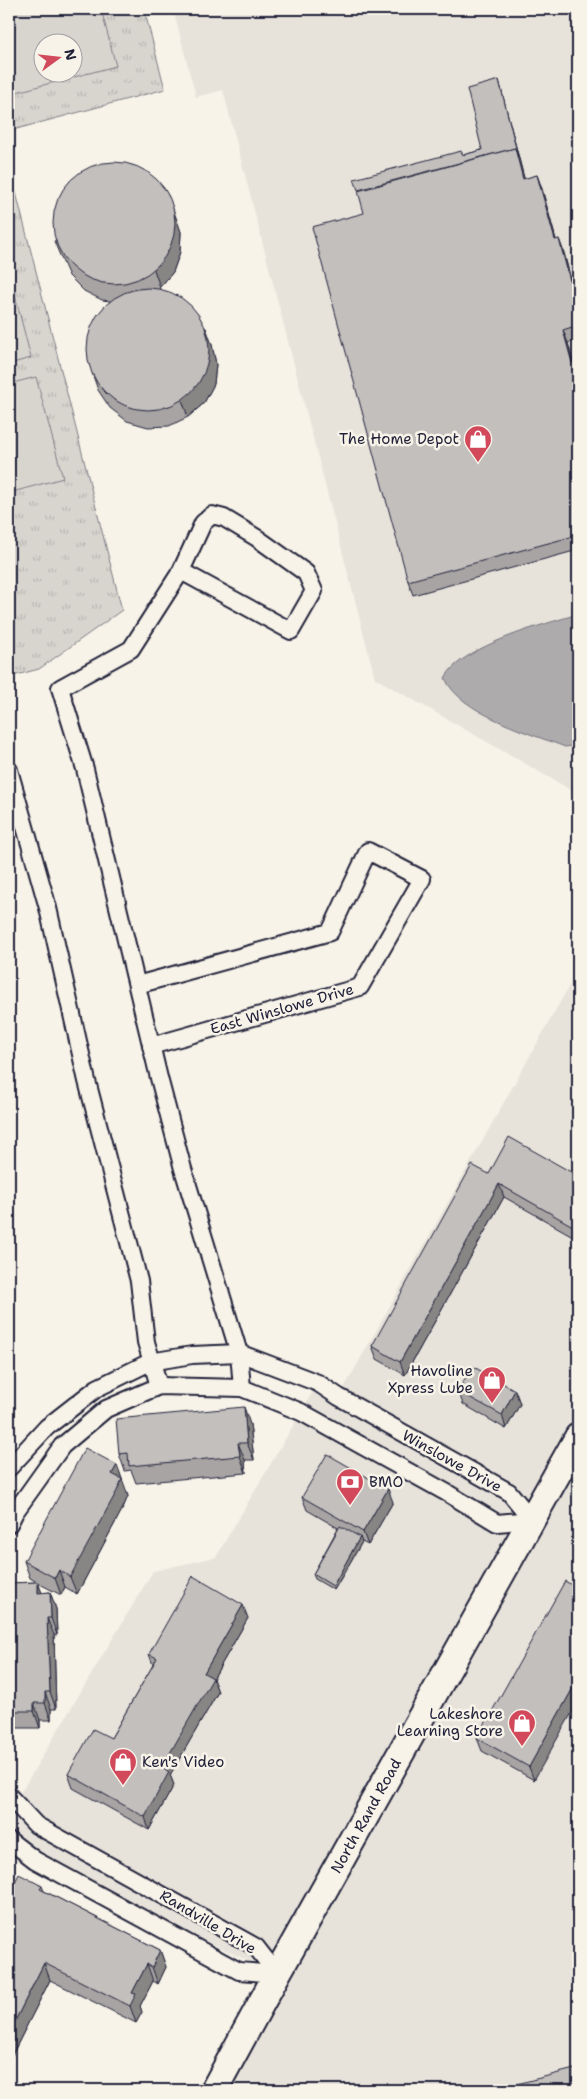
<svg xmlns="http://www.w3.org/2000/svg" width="587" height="2099" font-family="'Shantell Sans',sans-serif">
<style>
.built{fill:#e7e3db}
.grass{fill:url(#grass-tufts);stroke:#7d7c85;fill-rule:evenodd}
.garden{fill:#d8d5cf;stroke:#7d7c85;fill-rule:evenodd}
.water{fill:#aeabad;stroke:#76747f}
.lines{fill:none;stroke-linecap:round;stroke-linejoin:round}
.minor-casing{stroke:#22223b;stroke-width:20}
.primary-casing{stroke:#22223b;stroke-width:30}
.minor{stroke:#f7f3e8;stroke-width:16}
.primary{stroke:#f7f3e8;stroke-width:26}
.wall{fill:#a7a4a3;stroke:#22223b}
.shaded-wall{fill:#888684;stroke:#22223b}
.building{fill:#c2bfbd;stroke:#22223b}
.labels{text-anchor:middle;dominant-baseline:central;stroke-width:5;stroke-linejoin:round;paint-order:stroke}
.poi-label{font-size:15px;fill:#22223b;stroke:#f7f3e8;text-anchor:end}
.street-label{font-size:15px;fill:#22223b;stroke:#f7f3e8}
</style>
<defs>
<pattern id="grass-tufts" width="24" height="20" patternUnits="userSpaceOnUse" patternTransform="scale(1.25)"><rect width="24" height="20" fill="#d8d5cf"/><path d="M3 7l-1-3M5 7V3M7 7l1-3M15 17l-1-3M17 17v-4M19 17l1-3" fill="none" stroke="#b9b7b3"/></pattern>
</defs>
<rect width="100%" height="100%" fill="#f7f3e8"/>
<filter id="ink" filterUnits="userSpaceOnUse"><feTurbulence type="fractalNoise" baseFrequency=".02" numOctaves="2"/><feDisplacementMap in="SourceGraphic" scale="10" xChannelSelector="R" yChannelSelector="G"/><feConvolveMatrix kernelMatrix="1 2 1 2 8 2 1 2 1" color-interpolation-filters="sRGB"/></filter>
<g filter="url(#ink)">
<!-- built -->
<g class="built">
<path d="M173,9h405v785l-203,-116 -152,-588 -27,7z"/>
<path d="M578,970v1120h-364l62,-116 -241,-114 -26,-20v-28l144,-241 63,-14 102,-174 21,14z"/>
</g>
<!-- grass -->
<g class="grass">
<path d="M9,9h135l21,80 -156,42zM42,42h30v30h-30z"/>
<path d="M9,165l113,445 -83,59 -30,8z"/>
</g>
<!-- garden -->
<g class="garden">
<path d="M9,9h92l15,57 -107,28zM42,42h30v30h-30z"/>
<path d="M9,272l22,86 -22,6z"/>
<path d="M36,377l27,101 -54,15v-109z"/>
</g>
<!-- water -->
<path class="water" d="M578,614v127l-5,5 -8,1c-33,-13 -106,-34 -120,-69 16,-32 100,-54 133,-64z"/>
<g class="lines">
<!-- minor casing -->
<g class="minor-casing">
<g id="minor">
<path d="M181,571l22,-48 9,-8 12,3 33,20 49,35 8,18 -23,40 -110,-60 -50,78 -71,39 25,81 74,309 24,91 56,184 3,35"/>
<path d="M9,770l39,138 39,173 52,200 7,61 13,44"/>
<path d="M137,985l193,-53 38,-81 54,28 -62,108 -209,59"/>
<path d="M9,1468l38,-41 50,-39 53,-26 42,-7 47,-2 79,30 21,14 170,95 23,28"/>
<path d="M9,1524l6,-12 47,-66 44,-37 53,-23 83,2 59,24 148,82 48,29 35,-3"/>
<path d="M9,1796l27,29 220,122 21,27"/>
<path d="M9,1840l26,20 204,111 38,3"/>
</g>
</g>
<!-- primary casing -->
<g class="primary-casing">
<path id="primary" d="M214,2090l63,-116 301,-537"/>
</g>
<!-- minor -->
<use href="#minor" class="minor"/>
<!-- primary -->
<use href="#primary" class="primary"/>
</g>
<!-- wall -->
<g class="wall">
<path d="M500,85l24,94 13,-4 5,14 14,51 3,-1 5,14 14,54v33l-10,3 5,19 5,-1v189l-165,45 -5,-14 -44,-368 99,-58 19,-5z"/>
<path d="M168,195l13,37 -1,20 -7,20 -13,15 -1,1 47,40 6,17 4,19 -2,20 -10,19 -16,14 -19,9 -21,1 -21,-6 -17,-13 -12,-18 -6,-17 18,-72 -8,-1 -18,-9 -15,-15 -8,-18 -7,-17z"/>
<path d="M489,1174l89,2v63l-74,-42 -99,178 -28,-16 -5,-13z"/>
<path d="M515,1390l5,14 -14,25 -43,-25 -5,-13z"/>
<path d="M250,1424l4,36h-9l1,13 -110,10 -5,-13 -6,1 -6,-17z"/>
<path d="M117,1465l11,31 -5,12 -46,86 -12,-7 -4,8 -23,-12 4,10 8,-1 6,17 1,26h-3l2,74h-5v11h-11v8h-31v-145l28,-1 -7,-4 -6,-17z"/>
<path d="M302,1497l91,5 -25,43 -6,-3 -28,48 -19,-11 -2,-5 25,-46 -31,-18z"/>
<path d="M578,1589l-44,191 -52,-29 -5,-13z"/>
<path d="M248,1618l-35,61 5,13 -48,83 4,10 -25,45 -76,-42 -5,-14 43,-36 42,-73 -4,-11z"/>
<path d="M42,1886l2,5 116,59 6,17 -8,17 -5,-3 -13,25 2,6 -6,11 -86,-43 -40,79 -1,-1v-164z"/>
</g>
<!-- shaded-wall -->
<g class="shaded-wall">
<path d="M499,80l1,5 28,108 -5,-14 -8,-31z"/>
<path d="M537,175l5,14 18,65 -5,-14z"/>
<path d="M168,195l13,37 -1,20 -7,20 -13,15 -6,-17z"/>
<path d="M559,239l5,14 14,54v4z"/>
<path d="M206,328l6,17 4,19 -2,20 -10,19 -16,14 -6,-17z"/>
<path d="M563,330l5,13 9,33 -5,-13z"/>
<path d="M499,1184l5,13 -99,178 -5,-13z"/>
<path d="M515,1390l5,14 -14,25 -4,-14z"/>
<path d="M244,1407l6,17 4,36 -7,-17z"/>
<path d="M238,1443l7,17 1,13 -6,-17z"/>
<path d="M117,1465l11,31 -5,12 -46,86 -7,-17 42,-103z"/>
<path d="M388,1489l5,13 -25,43 -5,-13z"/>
<path d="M360,1537l2,5 -28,48 -1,-4z"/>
<path d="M59,1570l6,17 -4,8 -6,-17z"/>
<path d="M38,1582l6,17 -6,-6z"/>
<path d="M50,1592l6,17 1,26 -6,-17z"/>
<path d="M243,1605l5,13 -35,61 5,13 -48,83 4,10 -25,45 -4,-13 17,-50 42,-94z"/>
<path d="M47,1618l7,17 2,74 -6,-17z"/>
<path d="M578,1679v23l-44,78 -5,-13z"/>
<path d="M45,1692l6,17v11l-6,-17z"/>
<path d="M34,1703l6,17v8l-6,-17z"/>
<path d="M160,1950l6,17 -8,17 -6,-17z"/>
<path d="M44,1963l6,17 -40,79 -1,-4v-22z"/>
<path d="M147,1964l6,17 -13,25 2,6 -6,11 -6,-17 2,-13z"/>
</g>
<!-- building -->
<g class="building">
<path d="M499,80l19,76 -3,-8 -157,42 -4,-11 107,-28 2,4 19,-5 -15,-61z"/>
<path d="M515,148l8,31 14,-4 18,65 4,-1 19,72v14l-15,5 9,33 6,-2v174l-170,46 -96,-354 52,-14 -6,-22z"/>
<circle cx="114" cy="223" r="61"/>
<circle cx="148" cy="349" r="61"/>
<path d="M509,1137l69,39v53l-79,-45 -99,178 -28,-16 100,-181 17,9z"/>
<path d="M472,1366l43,24 -13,25 -44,-24z"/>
<path d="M244,1407l3,36h-9l2,13 -111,10 -1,-13 -9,1 -3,-35z"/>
<path d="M85,1448l32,17 -5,9 10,5 -5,12 -47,86 -11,-7 -4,8 -31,-17z"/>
<path d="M327,1454l61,35 -25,43 -61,-35z"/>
<path d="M340,1526l20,11 -27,49 -20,-12z"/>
<path d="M193,1576l50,29 -39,68 9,5 -51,89 7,5 -24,45 -77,-43 25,-45 18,9 46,-80 -8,-4z"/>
<path d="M565,1581l13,8v90l-49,88 -52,-29z"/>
<path d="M38,1582v11l12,-1 1,26h-4l3,74h-5v11h-11v8h-25v-128z"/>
<path d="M19,1874l23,12 -2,3 120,61 -8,17 -5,-3 -15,29 4,1 -6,12 -86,-43 -35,70v-139z"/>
<path d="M578,2068v22h-84z"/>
</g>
</g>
<!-- icons -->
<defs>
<g id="shop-pin" transform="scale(1.4375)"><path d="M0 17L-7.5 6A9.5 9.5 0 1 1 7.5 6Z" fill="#d1495b" stroke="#f7f3e8"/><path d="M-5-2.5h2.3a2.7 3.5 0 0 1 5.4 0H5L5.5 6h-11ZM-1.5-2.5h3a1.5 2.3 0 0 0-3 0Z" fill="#fff"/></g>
<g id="bank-pin" transform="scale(1.4375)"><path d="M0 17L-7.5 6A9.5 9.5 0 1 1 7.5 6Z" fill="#d1495b" stroke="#f7f3e8"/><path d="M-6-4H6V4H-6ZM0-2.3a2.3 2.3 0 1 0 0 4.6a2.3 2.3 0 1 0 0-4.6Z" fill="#fff"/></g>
</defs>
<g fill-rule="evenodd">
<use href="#shop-pin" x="478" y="439"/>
<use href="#shop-pin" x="492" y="1380"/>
<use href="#bank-pin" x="350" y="1482"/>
<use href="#shop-pin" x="522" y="1723"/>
<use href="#shop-pin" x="123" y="1762"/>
</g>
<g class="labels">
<!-- poi labels -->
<g class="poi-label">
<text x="459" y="439">The Home Depot</text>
<text x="473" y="1371">Havoline<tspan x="473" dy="17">Xpress Lube</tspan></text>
<text x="369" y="1482" text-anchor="start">BMO</text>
<text x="503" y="1714">Lakeshore<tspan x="503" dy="17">Learning Store</tspan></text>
<text x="142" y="1762" text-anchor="start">Ken's Video</text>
</g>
<!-- street labels -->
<g class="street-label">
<text transform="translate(282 1009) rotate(-16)">East Winslowe Drive</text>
<text transform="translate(452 1461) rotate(29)">Winslowe Drive</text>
<text transform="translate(366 1816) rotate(-61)">North Rand Road</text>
<text transform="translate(208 1922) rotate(31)">Randville Drive</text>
</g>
</g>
<!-- margin -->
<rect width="587" height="2099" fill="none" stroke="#f7f3e8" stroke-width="30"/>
<rect x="15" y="15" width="557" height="2069" fill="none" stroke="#22223b" stroke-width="2" filter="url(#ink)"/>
<!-- north arrow -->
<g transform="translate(58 58) rotate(75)"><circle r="24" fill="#f7f3e8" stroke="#a29fa3"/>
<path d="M0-4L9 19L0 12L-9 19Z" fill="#d1495b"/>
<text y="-8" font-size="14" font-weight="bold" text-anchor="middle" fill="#22223b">N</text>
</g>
</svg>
